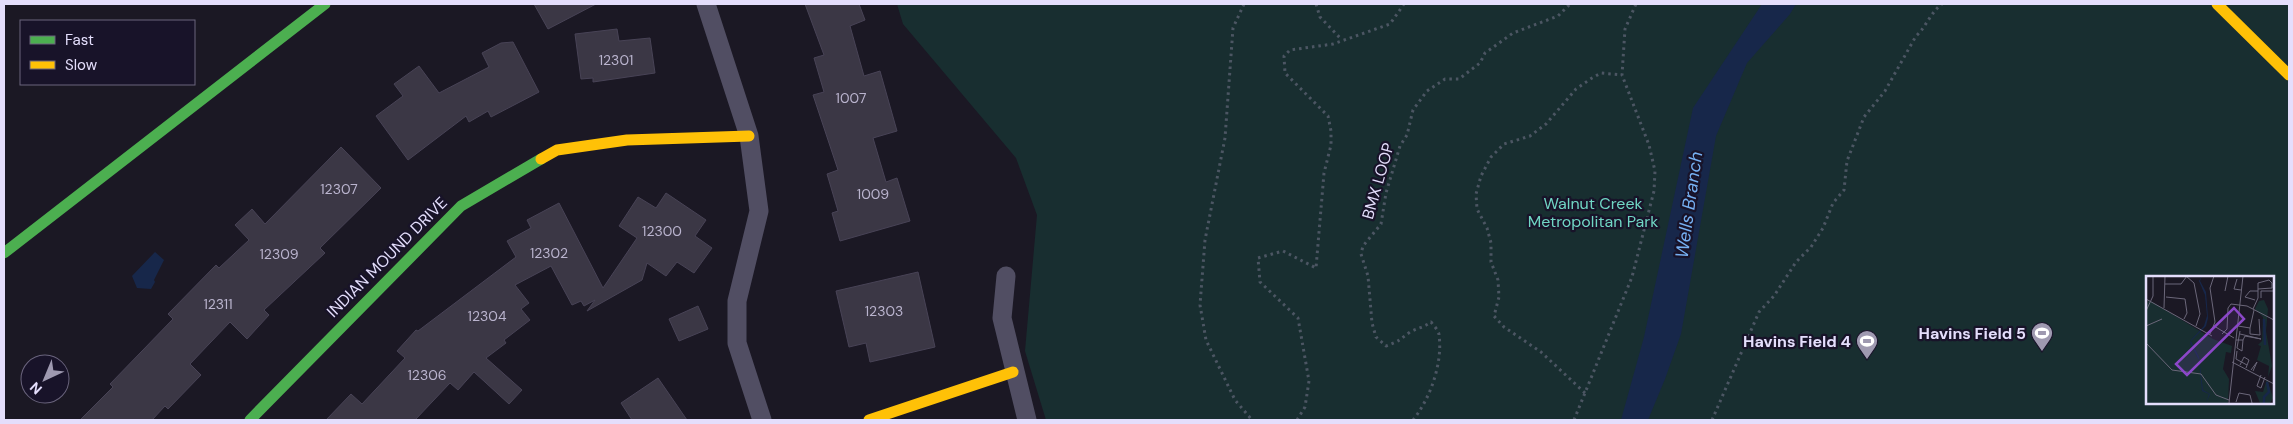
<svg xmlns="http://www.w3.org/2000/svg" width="2293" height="424" font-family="'DM Sans',sans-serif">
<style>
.green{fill:#182e30;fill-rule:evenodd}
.water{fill:#17274a}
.building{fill:#3b3745;stroke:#484356}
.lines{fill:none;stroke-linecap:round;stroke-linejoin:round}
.path{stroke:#4c5663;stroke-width:3;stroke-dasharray:2.5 4;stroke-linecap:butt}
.street{stroke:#514e63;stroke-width:19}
.fast{stroke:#4caf50;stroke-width:11}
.slow{stroke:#ffc107;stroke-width:11}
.labels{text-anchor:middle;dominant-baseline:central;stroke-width:4.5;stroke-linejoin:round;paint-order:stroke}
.number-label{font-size:14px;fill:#bab4ce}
.street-label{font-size:16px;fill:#e4defc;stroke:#181329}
.park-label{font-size:16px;fill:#70d6c4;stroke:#181329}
.poi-label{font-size:16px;font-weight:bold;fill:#e4defc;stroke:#181329;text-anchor:end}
.water-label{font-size:18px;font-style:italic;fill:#76b0f2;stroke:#181329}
.inset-river{fill:none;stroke:#17274a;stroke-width:2.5}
.inset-road{fill:none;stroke:#6b677a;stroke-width:1}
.view{fill:#8b47c8;fill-opacity:0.15;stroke:#8b47c8;stroke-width:2.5}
.inset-edge{fill:none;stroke:#e4defc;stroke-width:2.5}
</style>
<rect width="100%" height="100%" fill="#1b1824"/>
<!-- green -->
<path class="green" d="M897,4h1392v416h-1243l-21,-69 12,-136 -21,-57 -113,-134zM2147,278h125v125h-125z"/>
<!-- water -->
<g class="water">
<path d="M1762,4h34l-6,10 -43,49 -31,73 -35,198 -16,45 -17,41h-27l23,-83 49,-229z"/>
<path d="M155,252l9,8 -10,20 1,2 -4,7 -14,-1 -5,-12z"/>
</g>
<!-- building -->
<g class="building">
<path d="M534,4h62l-48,25z"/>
<path d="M805,4h54l6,16 -15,6 14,50 16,-5 17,60 -24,7 13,44 11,-4 13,43 -70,20 -8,-28 6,-2 -11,-37 11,-4 -25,-75 11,-3 -10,-34 10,-3z"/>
<path d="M617,29l2,12 31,-3 5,35 -62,9v-4l-12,1 -6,-45z"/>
<path d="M513,42l26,50 -48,25 -3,-6 -19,11 -3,-6 -58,44 -32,-44 27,-20 -9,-12 25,-18 20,27 50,-26 -7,-14 19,-10z"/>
<path d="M341,147l40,41 -61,60 5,5 -61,57 5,5 -22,24 -17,-17 -40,42 11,11 -33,34 -3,-3 -13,14h-72l33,-33 -3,-3 63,-65 -5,-5 48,-49 3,3 30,-28 -14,-15 17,-16 13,15z"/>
<path d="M666,193l40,27 -11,16 17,12 -18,25 -17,-11 -11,14 -19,-13 -5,17 -55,31 8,-11 -11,6 -3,-5 -9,4 -21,-39 -36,19 14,18 -8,6 9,11 -26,20 2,3 -20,15 36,32 -13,14 -35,-32 -16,18 -8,-7 -35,37h-89l25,-26 11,10 43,-46 -8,-7 19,-21 2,1 98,-74 -9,-16 24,-13 -4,-8 32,-17 44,85 34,-50 -18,-12 19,-29 18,11z"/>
<path d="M918,272l17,75 -65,15 -4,-19 -17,4 -13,-56z"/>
<path d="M698,306l10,23 -29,12 -10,-22z"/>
<path d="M658,378l29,42h-55l-11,-17z"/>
</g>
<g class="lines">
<!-- path -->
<g class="path">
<path d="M1244,4l-11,24 -8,110 -20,102 -5,65 6,35 29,60 17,20"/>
<path d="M1316,4l4,13 22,23"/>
<path d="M1585,393l-44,-41 -37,-25 -10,-11 5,-19 -1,-17 -7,-18v-19l-4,-15 -10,-19 -1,-15 5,-18 10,-19 13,-13 26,-8 16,-12 30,-35 16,-11 9,-5 21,2"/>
<path d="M1297,420l8,-13 4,-26 -11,-63 -38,-36 -2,-24 25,-7 33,17 8,-95 7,-28v-14l-3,-15 -43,-43 -1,-17 6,-6 43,-6 57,-20 14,-20"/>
<path d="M1413,420c17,-21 30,-57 26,-85 0,-4 -5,-9 -8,-13 -6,5 -14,6 -21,10 -11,8 -10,9 -24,14l-10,-9 -4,-14 -4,-47 -7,-22 2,-8 18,-22 5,-31 14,-47 7,-11 6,-25 14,-19 18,-12h14l21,-16 5,-10 28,-20 45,-17 12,-12"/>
<path d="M1574,420l58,-143 22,-86 1,-20 -6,-26 -27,-70 3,-46 11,-25"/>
<path d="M1712,420l47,-108 15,-16 22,-34 15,-15 12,-19 10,-25 11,-13 3,-29 17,-44 21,-26 31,-55c11,-10 14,-23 26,-32"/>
</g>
<!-- street -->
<g class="street">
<path d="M706,4l43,132 10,75 -22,90v42l25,77"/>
<path d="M1006,276l-4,42 25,102"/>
</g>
<!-- fast -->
<g class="fast">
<path d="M4,253l321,-249"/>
<path d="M250,420l211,-214 80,-47"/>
</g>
<!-- slow -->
<g class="slow">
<path d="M2217,4l72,71"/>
<path d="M541,159l16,-9 70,-10 122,-4"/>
<path d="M869,420l144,-48"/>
</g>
</g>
<!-- icons -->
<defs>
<g id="stadium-pin" transform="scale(1.125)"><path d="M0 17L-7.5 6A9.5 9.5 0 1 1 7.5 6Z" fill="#9e99b0" stroke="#181329"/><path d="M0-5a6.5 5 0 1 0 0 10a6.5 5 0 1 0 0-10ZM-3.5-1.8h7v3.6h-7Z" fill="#fff"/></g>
</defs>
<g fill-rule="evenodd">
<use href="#stadium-pin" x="2042" y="333"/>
<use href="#stadium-pin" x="1867" y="341"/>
</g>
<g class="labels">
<!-- number labels -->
<g class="number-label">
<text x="616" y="60">12301</text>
<text x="851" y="98">1007</text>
<text x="339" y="189">12307</text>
<text x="873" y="194">1009</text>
<text x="662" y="231">12300</text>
<text x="549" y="253">12302</text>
<text x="279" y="254">12309</text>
<text x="218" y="304">12311</text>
<text x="884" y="311">12303</text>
<text x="487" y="316">12304</text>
<text x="427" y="375">12306</text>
</g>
<!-- street labels -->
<g class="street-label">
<text transform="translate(1378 181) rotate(-74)">BMX LOOP</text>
<text transform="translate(387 257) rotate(-45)">INDIAN MOUND DRIVE</text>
</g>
<!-- park labels -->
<g class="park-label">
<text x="1593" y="203">Walnut Creek<tspan x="1593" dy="18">Metropolitan Park</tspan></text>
</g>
<!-- poi labels -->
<g class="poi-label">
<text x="2026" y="333">Havins Field 5</text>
<text x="1851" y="341">Havins Field 4</text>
</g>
<!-- water labels -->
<g class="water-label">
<text transform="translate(1689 205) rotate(-82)">Wells Branch</text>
</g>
</g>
<!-- overview -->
<g transform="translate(2146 276)">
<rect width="128" height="128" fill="#1b1824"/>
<path d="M3,24l64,39 19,7 -1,7 -5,-1 -3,17 6,10 -1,24h-82v-97zM118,24l4,9 -2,22 6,35 -4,11 1,-11 -12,-6 4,-14 -3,-1 4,-4 1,-24 -8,-8 4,-8zM121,103l6,19 -3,5h-10l-5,-12 8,1z" fill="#182e30"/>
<path d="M56,0l-2,5 6,11 2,26 -2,8 -15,15 8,16 4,33 7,4 -4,9 3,-9 -7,-3 -3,-31 -9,-17 1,-3 13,-14 3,-10 -2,-21 -6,-14z" fill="#17274a"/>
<path class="inset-river" d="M118,43l1,26M118,127v-6l5,-5 -2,-10"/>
<path class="inset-road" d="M40,0l8,7 6,31 -4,12M91,0h23M91,3l-3,10 7,1M19,8h16l6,-8M79,15l3,-15M20,21l19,2 2,14 -3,6M115,22v-7h13M0,23l66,37M109,24l-10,-3 5,-6h8M18,32l1,-32M107,33l5,-11v-15l11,-3 3,3v5l-14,1M0,35l7,-15v-20M0,50l16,-7M68,50l20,12M92,50l12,2 4,-18M104,52v6l10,1 -1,-16M94,55l-3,17 5,3 1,-11M64,58l5,-12 -5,-34 4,-12M76,58l5,-5 1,-21 3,-4 16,2 27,14M90,64h7l2,-4 16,3 -21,-5M0,67l26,27 29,4 15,21 13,5M91,75l-1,8 11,6M86,86l42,22M94,89l4,-8 5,3 -3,8M105,94l6,-8 -4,9M115,99l-4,11 4,2 4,-11M90,126l3,-9 11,2 2,8M83,127l14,-127"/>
<path class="view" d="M88,32l10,11 -57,56 -11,-11z"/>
<rect width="128" height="128" class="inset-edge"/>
</g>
<!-- border -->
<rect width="2293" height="424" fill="none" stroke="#e4defc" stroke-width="10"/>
<!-- legend -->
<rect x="20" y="20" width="175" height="65" fill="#181329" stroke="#6a647d"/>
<rect x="30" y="36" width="25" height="8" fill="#4caf50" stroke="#6a647d"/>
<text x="65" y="45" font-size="15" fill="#e4defc">Fast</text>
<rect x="30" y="61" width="25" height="8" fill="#ffc107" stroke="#6a647d"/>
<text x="65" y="70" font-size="15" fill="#e4defc">Slow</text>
<!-- north arrow -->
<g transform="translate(45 379) rotate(224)"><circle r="24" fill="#181329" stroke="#6a647d"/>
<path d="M0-4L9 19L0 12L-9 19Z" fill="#9e99b0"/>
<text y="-8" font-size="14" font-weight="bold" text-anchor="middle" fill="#e4defc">N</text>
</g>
</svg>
